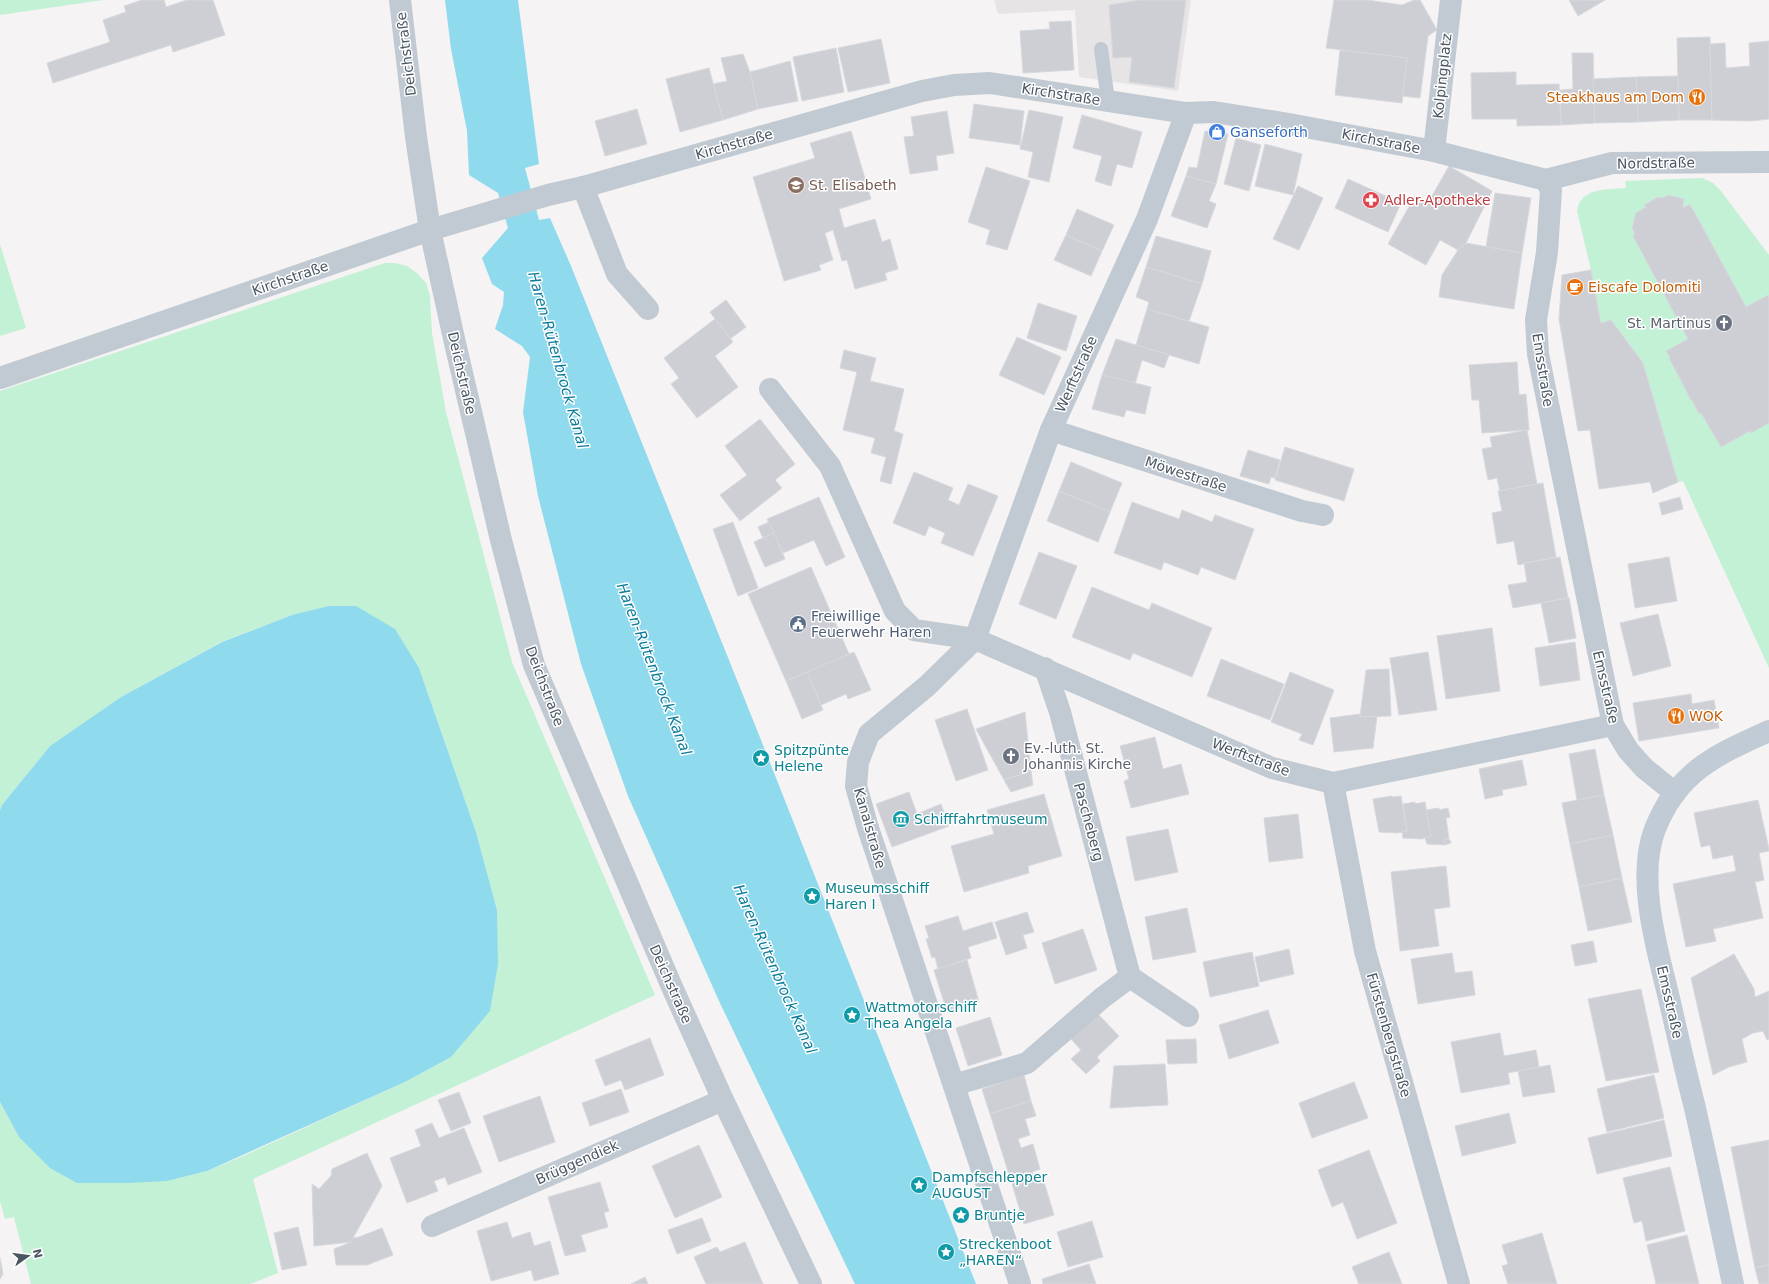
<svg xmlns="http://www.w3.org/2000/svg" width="1769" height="1284" font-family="'DejaVu Sans',sans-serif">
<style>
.education{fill:#e6e4e5}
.green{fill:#c3f1d5}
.water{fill:#90daee}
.building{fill:#cdcfd5;stroke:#d7d9de}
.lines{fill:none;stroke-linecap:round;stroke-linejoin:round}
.lane{stroke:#c1cad2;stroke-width:14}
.street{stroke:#c1cad2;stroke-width:22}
.secondary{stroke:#c1cbd6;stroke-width:22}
.labels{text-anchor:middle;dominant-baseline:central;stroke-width:3;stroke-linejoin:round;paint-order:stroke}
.street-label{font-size:14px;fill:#4a5661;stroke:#fff}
.food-label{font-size:14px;fill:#c56008;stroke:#fff;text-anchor:start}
.shop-label{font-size:14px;fill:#366cbe;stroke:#fff;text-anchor:start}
.education-label{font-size:14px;fill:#785e54;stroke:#fff;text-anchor:start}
.health-label{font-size:14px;fill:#be3a42;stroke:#fff;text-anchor:start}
.worship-label{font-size:14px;fill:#5b616d;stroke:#fff;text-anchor:end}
.service-label{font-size:14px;fill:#4e5e75;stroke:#fff;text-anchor:start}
.culture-label{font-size:14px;fill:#0d838f;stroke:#fff;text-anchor:start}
.water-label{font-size:15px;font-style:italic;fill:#0c7c9b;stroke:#fff}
</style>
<rect width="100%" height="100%" fill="#f5f3f3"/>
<!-- education -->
<path class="education" d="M994,0h197l-13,91 -99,-14 -4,-67 -77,4z"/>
<!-- green -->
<g class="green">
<path d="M0,0h103l-103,15z"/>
<path d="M1702,178l11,5 8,8 48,64v413l-86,-187 -5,1 -35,-119 -31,-42 -11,2 -10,-53 -14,-59c4,-24 29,-21 49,-23l-1,-7z"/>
<path d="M0,244l26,84 -26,8z"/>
<path d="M385,263h10l12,3 10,7 9,10 4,13 2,37 14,79 66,250 143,333 -402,184 25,94 -28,11h-219l-17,-67 -9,2 -5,-18v-99l19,35 147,44 41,-10 34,-14 164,-75 46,-25 46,-147 -21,-78 -57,-164 -127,-53 -71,27 -100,55 -71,49 -48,59 -2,5v-419z"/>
</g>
<!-- water -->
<g class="water">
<path d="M445,0h73l21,164 -14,4 14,52 11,-2 21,48 192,479 213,539h-121l-136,-283 -91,-205 -47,-132 -43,-168 -15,-84 7,-55 -8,-11 -27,-17 8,-24 1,-13 -12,-8 -10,-26 26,-30 -10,-35 -29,-18 -2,-44 -16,-82z"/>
<path d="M329,606h27l39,23 24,39 57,164 21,78 1,54 -8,47 -39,46 -46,25 -198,89 -40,10 -41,2h-49l-27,-15 -31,-31 -19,-35v-292l2,-5 48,-59 71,-49 101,-55 70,-27z"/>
</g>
<!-- building -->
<g class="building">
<path d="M142,0h22l2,7 21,-7h26l12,35 -52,17 -2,-7 -118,38 -6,-20 63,-21 -7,-22 23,-8 -2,-6z"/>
<path d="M1140,0h46l-12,88 -45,-6 3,-25 -19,1 -4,-53z"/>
<path d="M1334,0h33l35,5 12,-5h6l17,30 -9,6 -8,62 -18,-2 5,-38 -81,-10z"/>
<path d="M1569,0h36l-27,16z"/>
<path d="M1071,21l3,49 -51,3 -3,-42 30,-2 -1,-7z"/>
<path d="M1710,37l2,83h-33l-2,-82z"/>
<path d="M881,39l9,44 -42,9 -10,-44z"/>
<path d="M1769,41v78l-18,2 -39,-1 -2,-76 15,-1 1,25 24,-2 -1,-23z"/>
<path d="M836,48l8,44 -42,9 -9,-44z"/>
<path d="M1340,50l67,8 -5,45 -67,-8z"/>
<path d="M1572,53h21l2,70 -34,2 -1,-35 13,-1z"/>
<path d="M743,54l7,18 8,37 -35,11 -10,-36 14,-3 -6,-23z"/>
<path d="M790,61l8,40 -40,8 -8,-37z"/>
<path d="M709,68l14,52 -43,12 -14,-53z"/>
<path d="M1516,72v13l43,-1 2,41 -44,1v-7h-45l-1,-46z"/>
<path d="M1678,76l1,44 -41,2 -2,-45z"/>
<path d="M1636,77l2,45 -43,1 -2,-44z"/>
<path d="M974,104l50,7 -4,34 -51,-7z"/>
<path d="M637,109l10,35 -42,12 -10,-35z"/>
<path d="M1029,110l34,7 -14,65 -21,-5 5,-25 -13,-3z"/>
<path d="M947,111l7,42 -18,3 2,14 -28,4 -6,-37 10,-1 -3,-19z"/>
<path d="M1082,115l60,17 -10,36 -15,-4 -6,22 -16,-5 7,-25 -29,-8z"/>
<path d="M851,131l20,68 -32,10 5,19 31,-9 7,23 8,-3 8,30 -13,4 2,7 -32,9 -8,-29 -5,1 -9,-31 -8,3 8,27 -14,5 2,5 -37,11 -31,-104 62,-19 -5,-15z"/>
<path d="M1205,131l23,3 -12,50 -30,-8 3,-9 8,1z"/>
<path d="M1236,138l25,7 -12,46 -25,-7z"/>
<path d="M1265,144l37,10 -9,41 -38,-9z"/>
<path d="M1449,166l43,25 -26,52 -8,7 -18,-10 -14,25 -38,-21 27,-48 13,7z"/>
<path d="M986,167l44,14 -23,69 -21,-6 4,-14 -22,-8z"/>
<path d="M1186,176l30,8 -7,17 7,3 -9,24 -36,-12z"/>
<path d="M1348,179l53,24 -13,29 -53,-24z"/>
<path d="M1298,186l25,12 -24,52 -26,-11z"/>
<path d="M1495,193l36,5 -9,55 -36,-6z"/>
<path d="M1669,195l15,4 -1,9 7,-4 56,103 22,-12 1,3v125l-18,10 -1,-2 -29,16 -20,-34 -2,1 -7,-14h-1l-22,-42 1,-1 -4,-6 22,-12 -55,-103 2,-2 -3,-6 4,-15 10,-6 -2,-2 14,-8 4,1z"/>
<path d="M1077,209l37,16 -12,26 -36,-16z"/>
<path d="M1066,235l36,16 -11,25 -37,-16z"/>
<path d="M1156,236l55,15 -9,33 -56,-17z"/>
<path d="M1466,243l56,10 -8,56 -75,-12 3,-22 16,-25z"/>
<path d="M1146,267l56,17 -13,37 -42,-12 2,-7 -13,-5z"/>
<path d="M1591,270l10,53 10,-3 32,43 35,119 -25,11 -3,-11 -51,7 -9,-59 -12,1 -19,-112 3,-44z"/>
<path d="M726,300l20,27 -16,12 -20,-27z"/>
<path d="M1038,303l39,13 -11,35 -39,-13z"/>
<path d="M1147,309l62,18 -10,37 -63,-19z"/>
<path d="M715,319l18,23 -18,14 23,31 -41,31 -26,-34 8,-6 -15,-20z"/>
<path d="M1017,337l44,20 -17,38 -45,-20z"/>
<path d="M1116,339l53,16 -5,13 -22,-8 -7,24 -33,-9z"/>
<path d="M844,350l32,8 -6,23 34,8 -10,42 9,3 -12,50 -11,-3 6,-24 -15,-4 4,-15 -32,-8 14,-58 -17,-4z"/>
<path d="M1517,362l2,33 7,-1 3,36 -47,3 -3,-33h-7l-3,-35z"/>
<path d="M1102,375l49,12 -6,27 -19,-4 -2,7 -32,-8z"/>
<path d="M760,419l35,45 -20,16 7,8 -42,33 -20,-26 27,-20 -22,-29z"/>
<path d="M1527,430l10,54 -37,7 -3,-13 -9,2 -6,-31 10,-2 -2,-10z"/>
<path d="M1285,447l69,22 -10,32 -69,-21z"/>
<path d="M1248,450l32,10 -5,18 -4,-1 -2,7 -29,-8z"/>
<path d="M1071,462l51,21 -12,29 -51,-21z"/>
<path d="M914,472l39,16 -5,12 11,5 9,-21 30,12 -25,60 -32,-13 4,-10 -16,-7 -4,10 -32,-13z"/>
<path d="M1543,483l13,74 -38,8 -4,-24 -17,3 -5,-31 10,-2 -4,-20z"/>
<path d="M1059,491l51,21 -12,30 -51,-21z"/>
<path d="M819,497l26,60 -19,9 -12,-26 -31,13 -16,-34z"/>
<path d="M1680,497l3,12 -21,6 -3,-12z"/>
<path d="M1132,502l47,17 3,-9 30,12 3,-7 39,14 -19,51 -34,-13 -3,8 -34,-13 -3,8 -47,-17z"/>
<path d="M733,522l25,66 -20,8 -25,-67z"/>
<path d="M769,522l5,11 -11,5 -5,-11z"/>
<path d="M774,533l11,26 -20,8 -11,-25z"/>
<path d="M1039,552l38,14 -21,53 -37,-15z"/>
<path d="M1560,557l8,41 -55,10 -5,-23 19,-3 -3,-19z"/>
<path d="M1669,557l8,44 -42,7 -7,-44z"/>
<path d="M811,567l38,87 -63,27 -38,-87z"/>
<path d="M1092,587l57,23 3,-7 60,25 -20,49 -59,-24 -3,7 -58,-23z"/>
<path d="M1569,598l7,40 -27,5 -8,-40z"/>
<path d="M1658,614l13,52 -38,10 -13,-53z"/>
<path d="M1492,628l8,63 -54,8 -9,-63z"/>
<path d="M1575,642l5,38 -40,6 -5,-38z"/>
<path d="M854,652l17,38 -23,9 -2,-5 -25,11 -14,-33z"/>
<path d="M1428,652l9,58 -38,5 -9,-57z"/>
<path d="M1221,659l63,25 -14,36 -63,-24z"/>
<path d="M1389,669l2,47 -31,1 6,-47z"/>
<path d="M807,672l16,38 -21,9 -16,-38z"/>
<path d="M1290,672l44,18 -21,55 -14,-5 3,-6 -31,-12z"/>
<path d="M1691,694l1,10 22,-4 5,28 -80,13 -6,-38z"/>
<path d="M967,709l21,61 -32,11 -21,-61z"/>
<path d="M1025,712l6,59 -27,9 -28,-51z"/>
<path d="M1360,714v3l17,-1 -4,32 -39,4 -4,-34z"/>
<path d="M1155,737l8,32 18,-5 8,30 -58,14 -7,-27 5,-2 -9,-33z"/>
<path d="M1595,749l9,46 -27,5 -8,-46z"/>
<path d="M1522,760l5,25 -25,5 1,5 -18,4 -6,-30z"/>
<path d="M1031,771l2,14 -22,7 -7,-12z"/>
<path d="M909,792l8,22 24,-10 8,22 -57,21 -16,-43z"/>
<path d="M1044,794l18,62 -34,10 1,7 -65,19 -13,-46 43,-12 -7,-24z"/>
<path d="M1604,795l9,40 -43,9 -8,-41z"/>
<path d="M1392,796v1l9,-1 6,35 -9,2 -19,-1 -6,-33z"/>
<path d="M1758,800l11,49v2l-10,2 5,27 -9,2 8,36 -50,11 3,12 -30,6 -13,-63 63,-13 -3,-16 -20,4 -3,-14 -9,2 -7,-34z"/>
<path d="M1415,802v2l10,-2 6,34 -9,3 -19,-1 -1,-7h5l-4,-27z"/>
<path d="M1439,808v2l9,-2 2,9 -4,1 3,21h-5l1,6 -18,-1 -2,-6 6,-2 -5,-26z"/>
<path d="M1298,814l5,44 -34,4 -5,-44z"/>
<path d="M1168,829l10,43 -43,9 -9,-44z"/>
<path d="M1613,835l9,43 -43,9 -9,-43z"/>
<path d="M1444,839h5l2,4 -6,2z"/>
<path d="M1446,866l4,41 -16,2 5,37 -39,5 -9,-79z"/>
<path d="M1622,878l10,44 -44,9 -9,-44z"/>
<path d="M1187,908l9,44 -43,8 -8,-43z"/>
<path d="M1027,912l7,20 -11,3 4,13 -21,7 -11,-33z"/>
<path d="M958,916l5,15 29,-9 5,16 -29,9 3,11 -33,11 -3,-12 -3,1 -6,-19 3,-1 -4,-12z"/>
<path d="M1083,929l14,41 -42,14 -13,-41z"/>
<path d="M1593,941l4,21 -22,4 -4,-21z"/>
<path d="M1289,949l5,25 -34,8 -5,-25z"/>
<path d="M1252,952l7,34 -49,11 -7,-35z"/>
<path d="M1452,953l3,20 17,-2 3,24 -57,9 -7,-45z"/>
<path d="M1734,954l20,35 1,8 14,-6v48l-2,1 -4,-9 -10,2 -11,6 5,23 -18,5 -16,8 -22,-97z"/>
<path d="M967,960l12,42 -32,10 -13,-42z"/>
<path d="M1641,989l18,83 -53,9 -18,-82z"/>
<path d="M1268,1010l11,33 -50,16 -10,-34z"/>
<path d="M1098,1014l21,22 -22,21 3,4 -14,13 -15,-15 10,-9 -10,-11z"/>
<path d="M990,1017l12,38 -34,11 -12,-38z"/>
<path d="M1500,1033l4,23 32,-6 3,17 -31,6 2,11 -49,9 -10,-51z"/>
<path d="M650,1038l14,37 -39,15 -4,-10 -16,6 -10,-26z"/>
<path d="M1196,1039l1,24 -29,1 -2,-24z"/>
<path d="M1165,1064l3,41 -58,3 4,-42z"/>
<path d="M1550,1065l5,27 -32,5 -5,-26z"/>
<path d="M1024,1075l7,26 -41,13 -8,-25z"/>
<path d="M1654,1075l10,43 -57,14 -10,-43z"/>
<path d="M1354,1082l14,36 -56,20 -13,-35z"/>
<path d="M621,1089l8,23 -39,14 -8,-23z"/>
<path d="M459,1092l12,31 -20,8 -13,-31z"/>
<path d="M540,1096l15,46 -56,20 -16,-46z"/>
<path d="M1031,1101l5,15 -11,3 5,16 -12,4 3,9 12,-4 7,25 -8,3 1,5 -21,7 -22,-70z"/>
<path d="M1509,1113l7,30 -54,13 -7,-30z"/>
<path d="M1664,1120l8,36 -75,18 -9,-36z"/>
<path d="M432,1123l7,15 25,-10 18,44 -34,13 -3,-8 -11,4 4,10 -31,12 -17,-45 31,-12 -6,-16z"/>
<path d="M1769,1140v125l-14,3 -24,-121z"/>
<path d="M699,1145l23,52 -47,21 -23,-52z"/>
<path d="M1369,1150l28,73 -40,16 -14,-37 -11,5 -14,-37z"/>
<path d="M367,1153l15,33 -29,52 6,-1 23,-9 11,27 -26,10h-31l-2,-16 17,-7 -37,4 -2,-62 7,5 12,-13 1,-7z"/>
<path d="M1670,1167l15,64 -39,10 -4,-20 -8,2 -11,-45z"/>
<path d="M1042,1175l12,40 -30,9 -12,-40z"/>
<path d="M600,1182l9,29 -5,2 4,14 -27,8 5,16 -21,5 -17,-59z"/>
<path d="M702,1218l9,23 -34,13 -9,-24z"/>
<path d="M1092,1221l11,36 -35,10 -11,-35z"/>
<path d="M507,1222l5,16 18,-6 4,14 16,-5 9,33 -25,7 -3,-11 -40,11 -14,-50z"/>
<path d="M298,1227l9,38 -25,5 -8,-37z"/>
<path d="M1542,1233l15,51h-49l-6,-18 6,-2 -6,-19z"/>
<path d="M1687,1235l12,49h-43l-9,-39z"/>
<path d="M745,1242l18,42h-57l-12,-27 23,-10 3,5z"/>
<path d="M1389,1252l13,32h-43l-7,-17z"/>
<path d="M0,1258l3,16 -3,5z"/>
<path d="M1089,1264l7,20h-53l-1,-5z"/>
<path d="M1769,1265v19h-10l-4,-16z"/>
<path d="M645,1277l3,7h-17z"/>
</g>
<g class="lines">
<!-- lane -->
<path class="lane" d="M1101,49l7,52"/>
<!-- street -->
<g class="street">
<path d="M400,0l16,137 14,93 25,113 46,197 33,125 138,322 51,113 88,184"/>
<path d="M1434,151l17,-151"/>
<path d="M1546,180l5,10 -4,62 -11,68 2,34 75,371 15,25 16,18 31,25"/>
<path d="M583,187l34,87 31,35"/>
<path d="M0,378l430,-148 118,-35 35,-8 339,-96 32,-6 36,-2 196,30 28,-1 75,12 145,27 112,29 66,-17 157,-1"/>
<path d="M770,389l60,77 65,145 19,19 61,9 297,129 61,15 280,-58"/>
<path d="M1051,430l251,81 21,4"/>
<path d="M1333,783l32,168 94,333"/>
<path d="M1130,977l58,39"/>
<path d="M954,1085l73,-22 75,-65 28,-21 -70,-265 -15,-44"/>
<path d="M432,1226l291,-126"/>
<path d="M1020,1284l-152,-456 -12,-42 2,-24 11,-28 58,-48 48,-47 76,-209 96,-211 39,-106"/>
</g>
<!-- secondary -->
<path class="secondary" d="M1733,1284c-13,-60 -25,-120 -39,-180 -9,-35 -17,-71 -25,-106 -12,-49 -33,-120 -14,-169 23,-58 61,-74 114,-98"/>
</g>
<!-- icons -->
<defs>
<g id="restaurant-disc" transform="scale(0.9)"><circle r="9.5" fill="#e8710a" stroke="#fff"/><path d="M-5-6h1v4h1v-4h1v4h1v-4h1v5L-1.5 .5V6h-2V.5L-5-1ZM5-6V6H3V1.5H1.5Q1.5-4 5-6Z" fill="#fff"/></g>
<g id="shop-disc" transform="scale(0.9)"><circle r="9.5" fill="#3f7fe0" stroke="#fff"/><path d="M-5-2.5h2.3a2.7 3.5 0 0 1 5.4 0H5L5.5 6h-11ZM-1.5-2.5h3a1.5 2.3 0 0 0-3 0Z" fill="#fff"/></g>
<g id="school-disc" transform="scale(0.9)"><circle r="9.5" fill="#8d6e63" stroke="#fff"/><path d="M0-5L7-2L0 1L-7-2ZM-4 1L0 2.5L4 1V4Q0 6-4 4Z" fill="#fff"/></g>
<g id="pharmacy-disc" transform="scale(0.9)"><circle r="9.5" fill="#e0444e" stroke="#fff"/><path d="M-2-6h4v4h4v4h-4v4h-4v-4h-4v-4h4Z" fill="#fff"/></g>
<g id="cafe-disc" transform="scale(0.9)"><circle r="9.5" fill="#e8710a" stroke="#fff"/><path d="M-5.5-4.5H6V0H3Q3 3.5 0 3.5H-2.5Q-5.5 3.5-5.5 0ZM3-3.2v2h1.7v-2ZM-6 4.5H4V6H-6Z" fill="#fff"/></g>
<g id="church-disc" transform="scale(0.9)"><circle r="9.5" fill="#6b7280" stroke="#fff"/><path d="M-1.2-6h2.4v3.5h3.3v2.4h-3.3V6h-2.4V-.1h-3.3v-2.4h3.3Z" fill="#fff"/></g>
<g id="civic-disc" transform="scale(0.9)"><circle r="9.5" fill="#5c6f8a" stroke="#fff"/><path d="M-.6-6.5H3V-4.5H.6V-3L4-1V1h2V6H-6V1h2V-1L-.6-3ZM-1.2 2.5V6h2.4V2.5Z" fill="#fff"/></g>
<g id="sight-disc" transform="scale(0.9)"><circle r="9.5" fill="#0f9aa8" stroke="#fff"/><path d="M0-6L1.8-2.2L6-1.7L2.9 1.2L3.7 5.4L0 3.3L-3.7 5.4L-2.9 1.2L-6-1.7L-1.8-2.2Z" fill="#fff"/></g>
<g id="museum-disc" transform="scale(0.9)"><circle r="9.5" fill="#0f9aa8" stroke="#fff"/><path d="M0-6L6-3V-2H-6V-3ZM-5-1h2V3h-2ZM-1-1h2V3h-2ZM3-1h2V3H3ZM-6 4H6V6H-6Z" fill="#fff"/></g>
</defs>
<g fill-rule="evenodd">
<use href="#restaurant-disc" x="1697" y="97"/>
<use href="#shop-disc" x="1217" y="132"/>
<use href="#school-disc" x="796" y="185"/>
<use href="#pharmacy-disc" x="1371" y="200"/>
<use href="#cafe-disc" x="1575" y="287"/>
<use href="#church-disc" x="1724" y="323"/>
<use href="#civic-disc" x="798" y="624"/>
<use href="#restaurant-disc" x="1676" y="716"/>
<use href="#church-disc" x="1011" y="756"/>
<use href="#sight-disc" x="761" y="758"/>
<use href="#museum-disc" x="901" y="819"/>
<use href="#sight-disc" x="812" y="896"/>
<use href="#sight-disc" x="852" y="1015"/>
<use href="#sight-disc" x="919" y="1185"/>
<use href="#sight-disc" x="961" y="1215"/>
<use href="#sight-disc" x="946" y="1252"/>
</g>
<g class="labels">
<!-- street labels -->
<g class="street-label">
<text transform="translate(406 54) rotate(-97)">Deichstraße</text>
<text transform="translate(1442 76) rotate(-84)">Kolpingplatz</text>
<text transform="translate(1061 94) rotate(9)">Kirchstraße</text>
<text transform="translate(1381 141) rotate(11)">Kirchstraße</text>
<text transform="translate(734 144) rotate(-16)">Kirchstraße</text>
<text transform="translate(1656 163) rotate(-1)">Nordstraße</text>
<text transform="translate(290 278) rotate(-19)">Kirchstraße</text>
<text transform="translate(1543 370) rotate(81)">Emsstraße</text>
<text transform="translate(462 373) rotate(77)">Deichstraße</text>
<text transform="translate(1076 374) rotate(-66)">Werftstraße</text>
<text transform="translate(1186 474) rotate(18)">Möwestraße</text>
<text transform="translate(545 686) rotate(69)">Deichstraße</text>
<text transform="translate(1606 687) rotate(77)">Emsstraße</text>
<text transform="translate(1251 757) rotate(21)">Werftstraße</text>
<text transform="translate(1089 822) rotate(75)">Pascheberg</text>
<text transform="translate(870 828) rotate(74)">Kanalstraße</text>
<text transform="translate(671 984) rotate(66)">Deichstraße</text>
<text transform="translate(1670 1002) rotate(77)">Emsstraße</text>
<text transform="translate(1389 1035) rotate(74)">Fürstenbergstraße</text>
<text transform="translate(577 1162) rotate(-24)">Brüggendiek</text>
</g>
<!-- food labels -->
<g class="food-label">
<text x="1684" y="97" text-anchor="end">Steakhaus am Dom</text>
<text x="1588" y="287">Eiscafe Dolomiti</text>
<text x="1689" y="716">WOK</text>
</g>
<!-- shop labels -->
<g class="shop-label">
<text x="1230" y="132">Ganseforth</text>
</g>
<!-- education labels -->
<g class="education-label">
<text x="809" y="185">St. Elisabeth</text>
</g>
<!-- health labels -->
<g class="health-label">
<text x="1384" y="200">Adler-Apotheke</text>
</g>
<!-- worship labels -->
<g class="worship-label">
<text x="1711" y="323">St. Martinus</text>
<text x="1024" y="748" text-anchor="start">Ev.-luth. St.<tspan x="1024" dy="16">Johannis Kirche</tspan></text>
</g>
<!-- service labels -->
<g class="service-label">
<text x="811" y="616">Freiwillige<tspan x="811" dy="16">Feuerwehr Haren</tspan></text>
</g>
<!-- culture labels -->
<g class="culture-label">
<text x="774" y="750">Spitzpünte<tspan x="774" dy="16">Helene</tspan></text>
<text x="914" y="819">Schifffahrtmuseum</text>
<text x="825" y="888">Museumsschiff<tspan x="825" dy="16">Haren I</tspan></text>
<text x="865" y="1007">Wattmotorschiff<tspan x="865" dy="16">Thea Angela</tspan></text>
<text x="932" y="1177">Dampfschlepper<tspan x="932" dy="16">AUGUST</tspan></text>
<text x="974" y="1215">Bruntje</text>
<text x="959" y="1244">Streckenboot<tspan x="959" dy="16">„HAREN“</tspan></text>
</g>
<!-- water labels -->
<g class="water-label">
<text transform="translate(558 360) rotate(74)">Haren-Rütenbrock Kanal</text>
<text transform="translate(654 669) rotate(69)">Haren-Rütenbrock Kanal</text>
<text transform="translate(775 969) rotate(66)">Haren-Rütenbrock Kanal</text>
</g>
</g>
<!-- north arrow -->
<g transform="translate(28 1256) rotate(76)" stroke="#ffffff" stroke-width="3" paint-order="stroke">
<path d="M0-3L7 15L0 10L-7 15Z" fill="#4a5661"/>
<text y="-6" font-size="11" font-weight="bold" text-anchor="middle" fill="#4a5661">N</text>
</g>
</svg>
